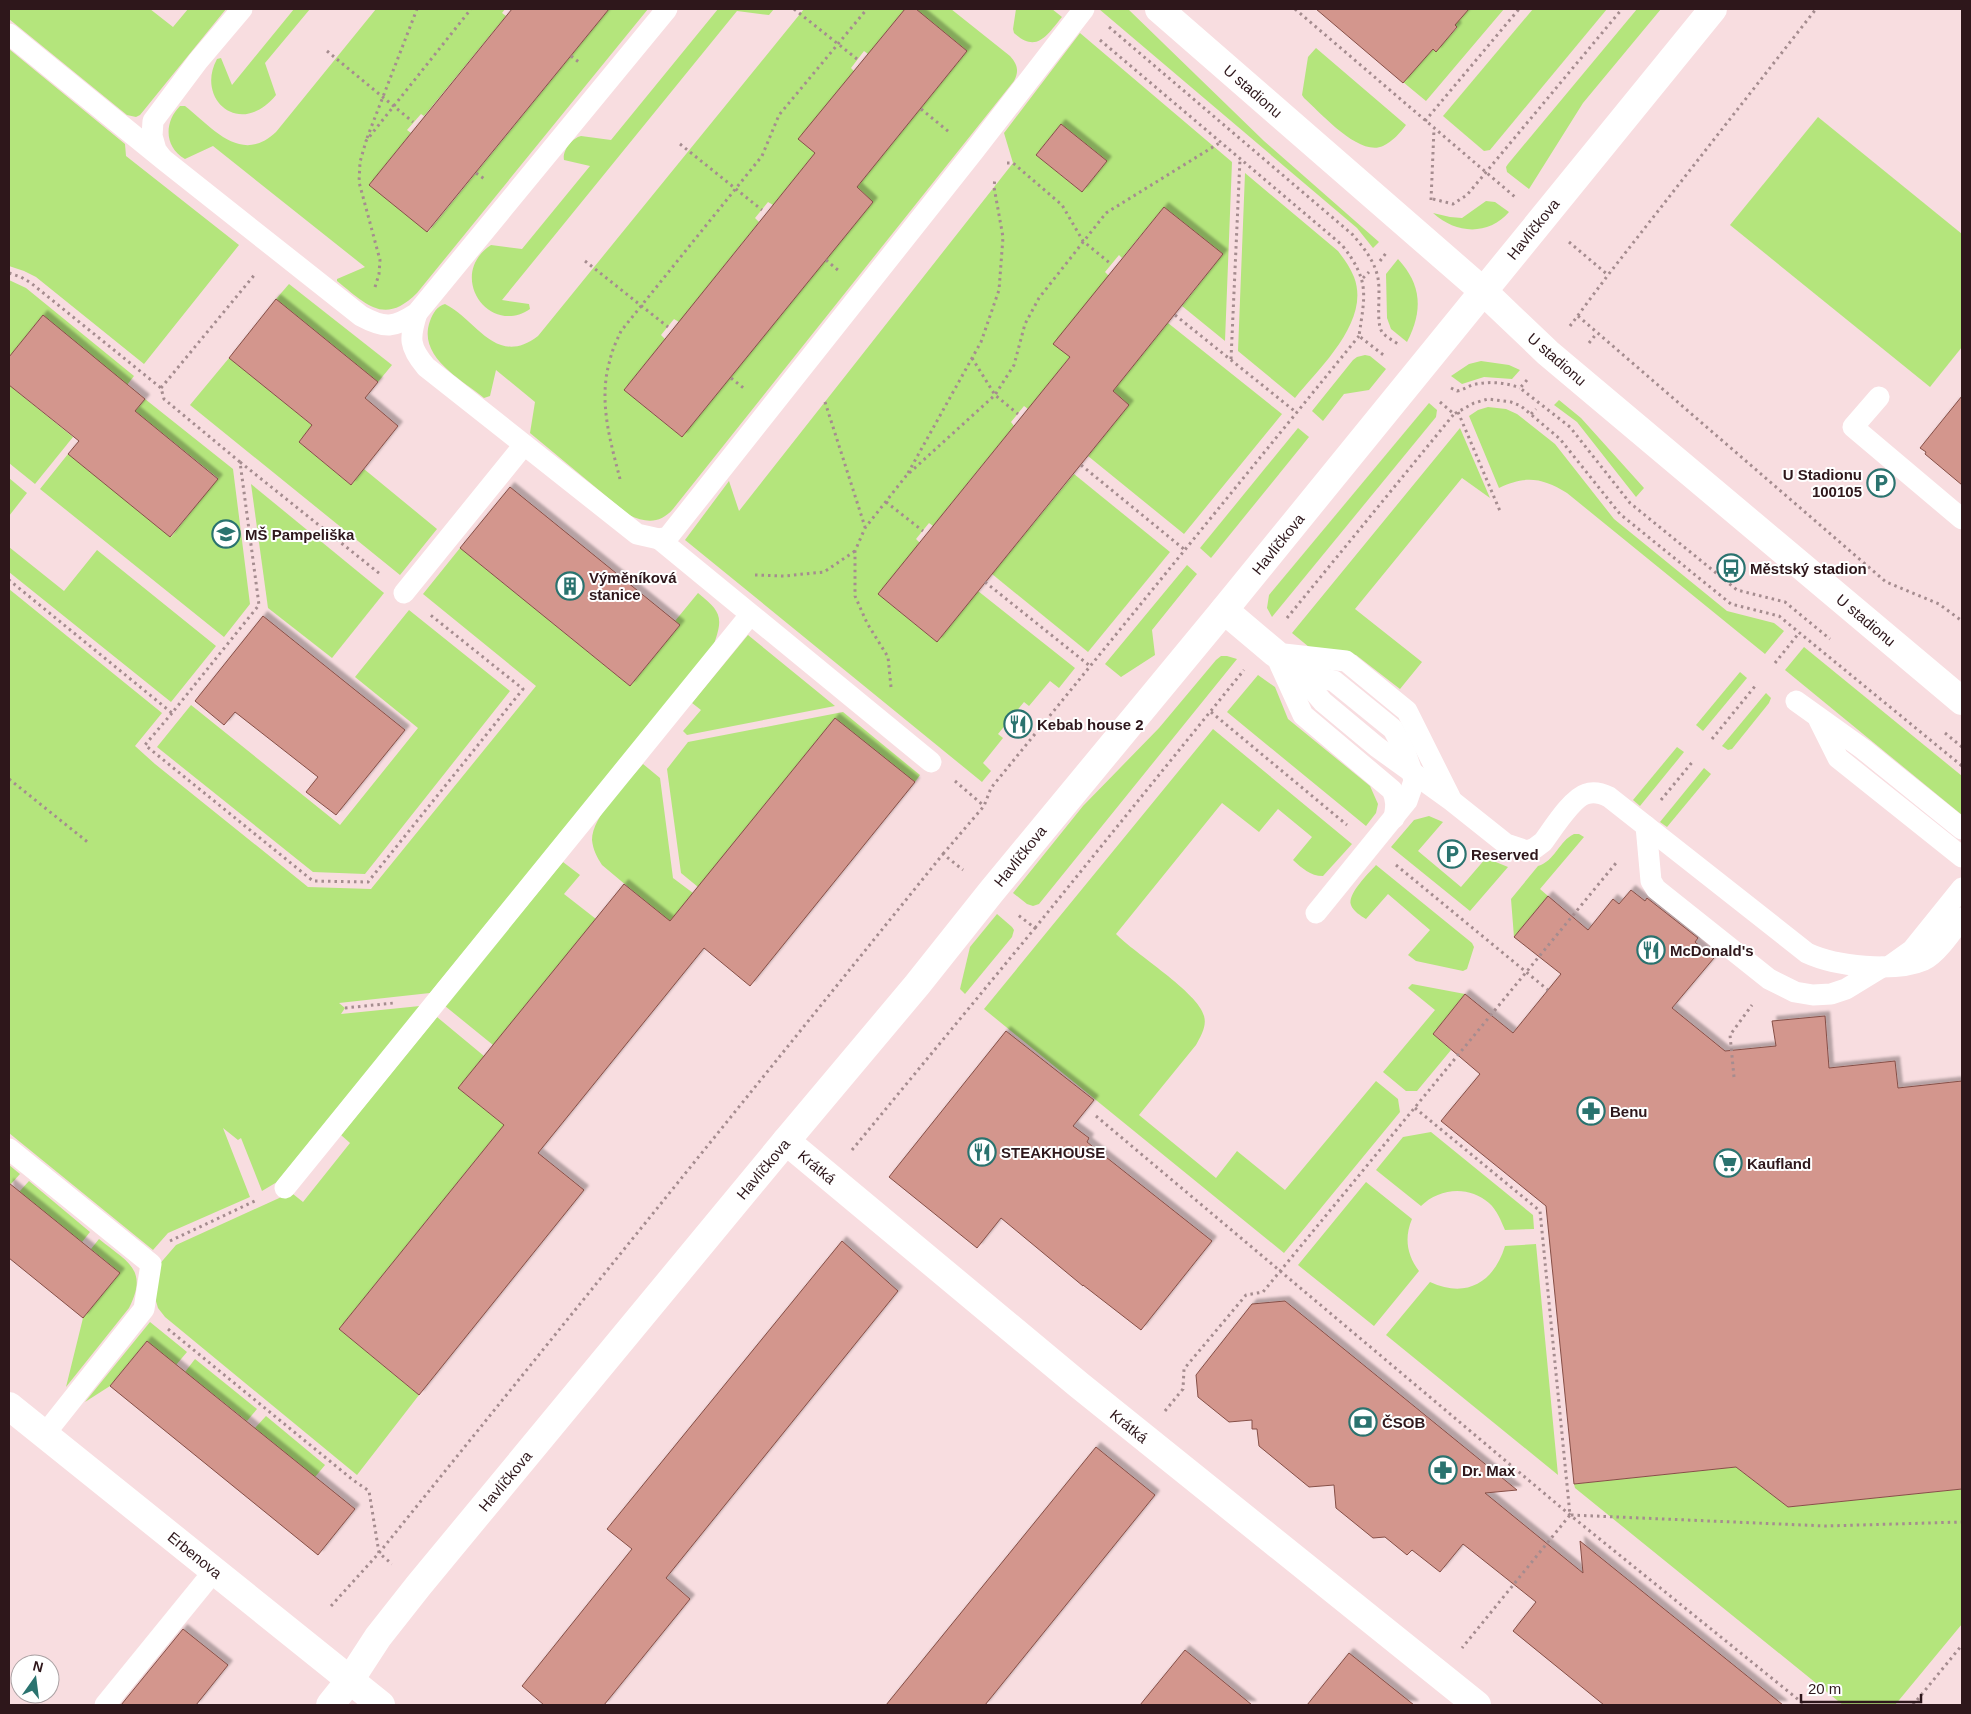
<svg xmlns="http://www.w3.org/2000/svg" width="1971" height="1714" font-family="Helvetica,sans-serif">
<style>
.green{fill:#b4e57c;fill-rule:evenodd}
.building{fill:#d3968d;stroke:#864f47;filter:url(#shadow)}
.lines{fill:none;stroke-linecap:round;stroke-linejoin:round}
.path{stroke:#a58c8f;stroke-width:3;stroke-dasharray:2.5 4;stroke-linecap:butt}
.service{stroke:#fff;stroke-width:21}
.minor{stroke:#fff;stroke-width:28}
.labels{text-anchor:middle;dominant-baseline:central;stroke-width:4;stroke-linejoin:round;paint-order:stroke}
.street-label{font-size:15px;fill:#2e171b;stroke:#fff}
.poi-label{font-size:15px;font-weight:bold;fill:#2e171b;stroke:#fff;text-anchor:start}
</style>
<defs>
<filter id="shadow"><feDropShadow dx="4.5" dy="-4.5" stdDeviation="1" flood-color="#0004"/></filter>
</defs>
<rect width="100%" height="100%" fill="#f8dde0"/>
<!-- green -->
<g class="green">
<path d="M9,9h141l23,18 15,-18h38l-86,106 -4,2 -9,-2 -118,-96z"/>
<path d="M294,9h16l-45,54 11,32c-36,44 -81,4 -59,-36l4,-1 11,27z"/>
<path d="M376,9h129l-3,4 4,3 -82,100 -3,-2 -14,16 4,3 -42,52 59,47 181,-223h39l-231,284c-33,33 -51,11 -80,-12v-2l28,-12 -152,-121 -28,13c-21,-12 -21,-37 -5,-53h5c28,22 56,59 91,26z"/>
<path d="M718,9h56l-5,6 -32,-4 -235,289 27,4 1,5c-41,28 -84,-34 -39,-64l31,4 68,-83 -26,-6c-2,-9 8,-22 17,-24l30,4z"/>
<path d="M804,9h101l-37,45 -4,-3 -13,17 3,3 -55,68 16,14 -42,52 -5,-3 -13,16 4,4 -80,100 -5,-3 -13,16 4,4 -41,51 58,47 191,-235 -16,-15 110,-136 -51,-42h35l59,47c8,9 9,15 4,25l-341,428c-13,15 -27,14 -44,6l-99,-82 5,-31 -39,-32 -6,26 -6,2c-23,-19 -67,-41 -54,-77 3,-8 7,-15 15,-17 32,16 51,64 93,32z"/>
<path d="M1016,9h36l10,8c-15,18 -25,37 -48,16l-1,-4z"/>
<path d="M1099,9h29l136,132 115,101 -6,6 -16,-20z"/>
<path d="M1466,9h38l-78,92 -23,-19 30,-33 3,2 21,-23 -4,-5z"/>
<path d="M1533,9h74l-117,141 -6,1 -41,-35z"/>
<path d="M1637,9h24l-78,94 -54,86 -22,-17 -1,-5 2,-3z"/>
<path d="M1080,33l152,129 -7,179 -43,-35 41,-52 -59,-47 -42,51 -3,-3 -14,17 4,4 -55,68 16,13 -42,52 -4,-3 -13,16 3,4 -81,100 -4,-3 -13,16 4,4 -42,51 59,48 41,-51 97,77 -16,20 -9,-7 -21,25 -5,-4 -26,32 5,4 -20,25 8,8 -9,11 -297,-242 44,-59 10,30 274,-348 -9,-30zM1061,124l46,37 -25,31 -46,-37z"/>
<path d="M1316,48l90,77c-6,8 -13,16 -23,21 -24,11 -62,-33 -79,-48l-2,-3 6,-38z"/>
<path d="M9,49l116,95 1,12 113,89 -95,119 -108,-87 -12,-6 -15,-5z"/>
<path d="M1818,117l144,117v113l-32,40 -200,-162z"/>
<path d="M1245,173l93,78c6,8 12,16 16,26 17,44 -34,90 -59,121l-57,-47z"/>
<path d="M1486,201l9,1 14,10c-21,24 -53,22 -76,1l17,4 12,1z"/>
<path d="M1398,259c24,26 25,52 9,83l-16,-13 -4,-11 -1,-44z"/>
<path d="M9,280l17,8 108,88 -7,9 -84,-70 -34,42z"/>
<path d="M289,284l103,81 -14,17 -102,-83z"/>
<path d="M1168,323l114,91 -98,120 -96,-78 41,-51 -16,-14z"/>
<path d="M1365,355l5,1 16,13 -17,21 -25,4 -21,27 -11,-10 41,-51 4,-3z"/>
<path d="M229,358l83,67 -13,17 52,43 13,-16 73,60 -37,46 -210,-170z"/>
<path d="M1481,361l28,4 11,5 -8,9 -28,-2 -22,7 -11,-8 18,-12z"/>
<path d="M9,385l64,52 -38,47 -26,-21z"/>
<path d="M145,399l88,70 17,135 -26,33 -184,-148 28,-35 103,83 47,-59 -83,-67z"/>
<path d="M1559,400l22,18 63,70 -8,9 -59,-75 -23,-17z"/>
<path d="M1429,403l8,7 -1,7 -164,200 -5,-9 2,-13z"/>
<path d="M1488,407l18,2 11,5 38,30 59,75 113,92 47,12 10,8 -19,23 -198,-161c-24,-15 -42,-18 -68,-5l-30,-72 9,-6z"/>
<path d="M1298,428l11,9 -98,121 -11,-10z"/>
<path d="M1460,428l30,70 -28,-20 -107,131 67,53 -22,27 -44,-34 -47,-8 -17,-14z"/>
<path d="M1074,474l96,78 -82,100 -96,-78z"/>
<path d="M9,478l18,15 -18,23z"/>
<path d="M251,484l133,109 -52,65 -64,-50z"/>
<path d="M9,547l55,44 33,-41 119,96 -45,56 -162,-130z"/>
<path d="M460,548l170,138 50,-61 -5,-4 23,-28c22,18 26,23 16,51l-284,349 -91,10 6,5 -4,6 79,-8 -143,176 -15,9 -21,-53 -3,2 -15,-12 27,69 -82,36 -15,17 -144,-117v-544l153,124 -27,33 20,18 153,123 63,2 165,-203 -113,-92z"/>
<path d="M1187,565l10,9 -45,56 3,25 -34,22 -16,-13z"/>
<path d="M409,610l101,81 -145,183 -52,-2 -156,-125 34,-42 149,120 78,-97 -63,-51z"/>
<path d="M748,635l87,71 -148,29 -4,-4 18,-21 -9,-7z"/>
<path d="M1804,647l158,129v39l-177,-145z"/>
<path d="M1221,656h6l10,3 -198,245 -6,2 -6,-2 -14,-11 70,-87 76,-78 57,-68z"/>
<path d="M1740,672l7,6 -44,53 -7,-6z"/>
<path d="M1258,675l17,12 13,32 82,67 8,18 -2,9 -10,13 -139,-114z"/>
<path d="M1766,693l5,5 -2,5 -37,46 -4,1 -6,-4z"/>
<path d="M843,712l77,63 -5,7 -80,-64 -137,169 -17,-14 -14,-104 21,-27z"/>
<path d="M1213,729l139,115 -29,32c-13,0 -21,-8 -30,-16l19,-23 -34,-28 -19,23 -37,-29 -106,131c18,19 83,59 88,82 3,10 -3,20 -8,29l-57,70 77,63 21,-27 48,39 91,-109 22,18 2,13 -116,141 -300,-244z"/>
<path d="M1677,747l7,5 -44,54 -7,-6z"/>
<path d="M643,764l17,14 13,100 20,15 -23,29 -68,-57c-5,-8 -9,-15 -10,-25 0,-24 36,-58 51,-76z"/>
<path d="M1704,768l7,6 -44,53 -7,-5z"/>
<path d="M1429,816l14,6 -25,29 43,36 25,-29 22,9 -38,44 -79,-64 23,-27z"/>
<path d="M1574,834h5l5,3 -44,52 8,7 -34,41 -3,-38 27,-33c17,-5 21,-25 36,-32z"/>
<path d="M563,862l17,13 -16,19 32,25 -103,126 -48,-39z"/>
<path d="M1376,865l96,78 2,4 -7,22 -4,2 -47,-10 -8,-6 22,-25 -42,-36 -22,25c-5,-3 -13,-8 -15,-14 -4,-11 18,-32 25,-40z"/>
<path d="M997,914l15,13 2,3 -2,7 -47,57 -5,-5 10,-42z"/>
<path d="M1412,984l53,10 -32,40 18,16 -34,41h-11l-23,-19 52,-62 -27,-22z"/>
<path d="M437,1017l47,39 -26,32 46,37 -165,204 80,66 -62,80 -192,-158 -7,-9 -3,-10 2,-31 19,-22 112,-51h5l10,8 47,-59 -9,-8z"/>
<path d="M1431,1132l102,83 1,14 -29,1c-4,-9 -8,-20 -16,-27 -20,-18 -50,-15 -68,3l-45,-36 27,-33z"/>
<path d="M9,1165l11,9 -9,10 -2,-1z"/>
<path d="M29,1181l61,51 -8,10 -63,-50z"/>
<path d="M1366,1182l46,37c-8,19 -5,36 7,52l-45,55 -76,-61z"/>
<path d="M99,1239c28,23 50,30 30,69l-63,79 17,-69 37,-45 -29,-24z"/>
<path d="M1536,1244l22,231 -172,-140 44,-53c37,17 64,0 75,-36z"/>
<path d="M150,1322l37,30 -11,13 -29,-24 -37,45 -25,16z"/>
<path d="M195,1359l62,50 -10,12 -62,-49z"/>
<path d="M266,1416l59,49 -10,12 -60,-49z"/>
<path d="M1736,1467l52,40 174,-18v135l-67,81h-52l-268,-217 -1,-4z"/>
</g>
<!-- building -->
<g class="building">
<path d="M512,9h97l-182,223 -58,-47z"/>
<path d="M905,9h11l51,42 -110,136 16,15 -191,235 -58,-47 191,-237 -17,-14z"/>
<path d="M1316,9h153l-14,16 2,2 -21,25 -3,-3 -30,34z"/>
<path d="M1061,124l46,37 -25,31 -46,-37z"/>
<path d="M1164,207l59,47 -110,137 16,14 -192,237 -59,-48 192,-237 -17,-13z"/>
<path d="M276,299l102,83 -13,16 33,28 -47,59 -52,-43 13,-17 -83,-67z"/>
<path d="M43,315l102,84 -10,12 83,68 -48,58 -102,-83 11,-13 -70,-56v-28z"/>
<path d="M1962,396v89l-37,-31 1,-2 -6,-4z"/>
<path d="M510,487l170,138 -50,61 -170,-138z"/>
<path d="M263,616l142,114 -69,85 -30,-23 12,-15 -83,-65 -11,13 -29,-24z"/>
<path d="M835,718l80,64 -165,204 -46,-38 -166,205 46,37 -165,205 -80,-66 165,-204 -46,-37 166,-204 46,37z"/>
<path d="M1631,890l14,11 2,-3 51,40 -3,4 19,16 -42,50 53,43 51,-5 -4,-25 53,-5 4,52 66,-7 3,27 64,-7v408l-174,18 -52,-40 -162,17 -28,-278 -105,-85 39,-47 -47,-40 32,-40 48,39 48,-59 -47,-37 34,-41 40,34 25,-31 6,5z"/>
<path d="M1006,1031l88,69 -21,26 16,12 -2,4 125,99 -71,89 -58,-45v1l-82,-68 -24,30 -88,-71z"/>
<path d="M9,1183l111,90 -37,45 -74,-60z"/>
<path d="M842,1241l56,50 -232,287 24,21 -86,106h-60l-22,-19 110,-137 -25,-20z"/>
<path d="M1285,1301l232,189 -32,3 98,80 -3,-32 203,164h-179l-91,-74 23,-29 -73,-58 -23,28 -28,-22 -5,5 -22,-18 -12,1 -37,-30 -2,-23 -25,2 -50,-41 -2,-17h-5v-9l-23,2 -31,-25 -2,-22 56,-71z"/>
<path d="M147,1341l208,168 -37,46 -208,-169z"/>
<path d="M1096,1447l59,48 -170,210h-99z"/>
<path d="M183,1629l45,36 -32,40h-75z"/>
<path d="M1185,1650l67,55h-112z"/>
<path d="M1349,1653l65,52h-107z"/>
</g>
<g class="lines">
<!-- path -->
<g class="path">
<path d="M794,9l63,50"/>
<path d="M1295,9l220,188"/>
<path d="M1109,27l244,208c10,12 20,24 24,39 5,16 -2,47 5,58 4,5 10,8 16,12"/>
<path d="M1100,40l242,205c28,36 23,49 17,91l27,21"/>
<path d="M327,51l86,71"/>
<path d="M571,56l9,7"/>
<path d="M921,109l28,23"/>
<path d="M1425,121l94,-112"/>
<path d="M367,138l50,-129"/>
<path d="M680,144l82,66"/>
<path d="M1007,163h6l49,42 21,36 28,23"/>
<path d="M476,173l10,7"/>
<path d="M1433,199l20,5 14,-9 155,-186"/>
<path d="M1431,200l3,-71"/>
<path d="M1569,242l39,33"/>
<path d="M826,260l13,11"/>
<path d="M585,261l83,66"/>
<path d="M1380,261l6,-8"/>
<path d="M9,273l12,4 10,6 130,105 3,11 76,63 19,143 -87,108 -163,-133"/>
<path d="M1363,278l6,-6"/>
<path d="M375,287l4,-13 1,-14 -21,-78 1,-20 6,-21 105,-132"/>
<path d="M1175,315l122,98"/>
<path d="M1578,316l308,266 53,22 23,17"/>
<path d="M1570,326l38,-51 208,-266"/>
<path d="M1589,343l8,-10"/>
<path d="M972,358l23,37 23,19"/>
<path d="M1231,359l9,-200"/>
<path d="M731,378l15,12"/>
<path d="M1527,380l-7,8 50,39 60,76 107,87 48,12 45,37"/>
<path d="M161,388l95,-115"/>
<path d="M1451,388l6,3c6,-1 10,-4 15,-6 16,-4 33,-3 48,3"/>
<path d="M825,402l40,125"/>
<path d="M1440,402l14,12 20,-11 14,-4 23,3 10,4 39,33 60,75 111,90 48,12 183,150"/>
<path d="M1458,412l42,99"/>
<path d="M1531,414l5,-5"/>
<path d="M240,462l140,112"/>
<path d="M1081,465l104,85"/>
<path d="M908,473l73,-131 18,-52 4,-53 -9,-50 1,-9"/>
<path d="M620,479c-10,-39 -22,-79 -10,-119 2,-10 7,-20 11,-29l141,-175 17,-41 88,-106"/>
<path d="M886,502l37,29"/>
<path d="M755,575l29,1 40,-4 31,-21"/>
<path d="M985,582l105,84"/>
<path d="M1287,618l167,-204"/>
<path d="M1775,663l24,-30"/>
<path d="M891,687l-3,-30 -21,-34 -12,-27v-45l10,-23 41,-52 89,-81 19,-30 11,-41 14,-26 67,-85 115,-71"/>
<path d="M1211,712l136,113"/>
<path d="M172,713l-27,32 168,136 55,1 155,-193 -95,-76"/>
<path d="M1945,733l17,14"/>
<path d="M1712,739l44,-54"/>
<path d="M9,779l81,65"/>
<path d="M955,781l29,25"/>
<path d="M1661,800l33,-40"/>
<path d="M943,854l41,-48 7,-18 368,-452"/>
<path d="M1396,865l152,125"/>
<path d="M1035,928l209,-258"/>
<path d="M345,1008l49,-5"/>
<path d="M1734,1077l-4,-42 22,-30"/>
<path d="M1415,1108l125,103 30,304 -108,133"/>
<path d="M1096,1116l474,399 235,190"/>
<path d="M852,1150l183,-222 -17,-13"/>
<path d="M170,1241l87,-41"/>
<path d="M168,1329l185,151 16,11 10,62 13,11"/>
<path d="M1165,1411l18,-22 1,-20 62,-74 17,-3 353,-429"/>
<path d="M1571,1515l255,11 136,-4"/>
<path d="M331,1606l48,-53 564,-699 20,16"/>
<path d="M1913,1705l49,-60"/>
</g>
<!-- service -->
<g class="service">
<path d="M9,34l155,126 197,156c24,13 33,12 56,-3l250,-304"/>
<path d="M162,158l-6,-8 -4,-14 1,-15 45,-60 44,-52"/>
<path d="M417,313c-8,25 -8,34 9,54l211,167 22,5 9,-2 306,-386 110,-142"/>
<path d="M1879,397l-26,30 109,92"/>
<path d="M659,539l272,223"/>
<path d="M404,593l120,-148"/>
<path d="M1275,653l23,20 25,29 54,45 75,54 54,43 21,7 8,-3 8,-6c9,-12 29,-44 43,-48 8,-3 15,-1 23,3l198,156c28,13 87,20 117,7 13,-6 29,-30 38,-42"/>
<path d="M1275,653l71,8 6,5 55,45 43,86"/>
<path d="M1277,658l26,57 89,75c5,10 4,17 2,28"/>
<path d="M1298,673l36,8 59,48 12,23 7,20 2,9 -7,20 -91,112"/>
<path d="M1796,701l67,48 99,80"/>
<path d="M1819,720l19,38 124,99"/>
<path d="M1646,826l5,55 5,8 113,90 26,13 18,3 18,-1 15,-5 36,-22"/>
<path d="M1891,965l21,-15 50,-62"/>
<path d="M9,1149l142,115 -7,45 -100,126"/>
<path d="M285,1188l465,-573"/>
<path d="M105,1705l109,-134"/>
</g>
<!-- minor -->
<g class="minor">
<path d="M1159,9l324,282 65,62 414,348"/>
<path d="M1224,610l51,43"/>
<path d="M786,1141l293,244 398,320"/>
<path d="M9,1406l372,299"/>
<path d="M330,1705l20,-25 28,-43 41,-52 367,-444 131,-156 74,-93 233,-282 489,-601"/>
</g>
</g>
<!-- icons -->
<defs>
<g id="parking-ring" transform="scale(1.4375)"><circle r="9.5" fill="#fff" stroke="#2a736f" stroke-width="1.5"/><path d="M-3.5-5.5H1a3.5 3.5 0 0 1 0 7H-1V5.5H-3.5ZM-1-3.4V-.6H.8a1.4 1.4 0 0 0 0-2.8Z" fill="#2a736f"/></g>
<g id="school-ring" transform="scale(1.4375)"><circle r="9.5" fill="#fff" stroke="#2a736f" stroke-width="1.5"/><path d="M0-5L7-2L0 1L-7-2ZM-4 1L0 2.5L4 1V4Q0 6-4 4Z" fill="#2a736f"/></g>
<g id="bus-ring" transform="scale(1.4375)"><circle r="9.5" fill="#fff" stroke="#2a736f" stroke-width="1.5"/><path d="M-5-6H5V4H4V6H2V4H-2V6H-4V4H-5ZM-3.5-4V0h7V-4ZM-3.5 1.2v1.5H-2V1.2ZM2 1.2v1.5H3.5V1.2Z" fill="#2a736f"/></g>
<g id="building-ring" transform="scale(1.4375)"><circle r="9.5" fill="#fff" stroke="#2a736f" stroke-width="1.5"/><path d="M-4-6H4V6H1V3H-1V6H-4ZM-2.5-4.3h1.7v1.8h-1.7ZM.8-4.3h1.7v1.8H.8ZM-2.5-1h1.7V.8h-1.7ZM.8-1h1.7V.8H.8Z" fill="#2a736f"/></g>
<g id="restaurant-ring" transform="scale(1.4375)"><circle r="9.5" fill="#fff" stroke="#2a736f" stroke-width="1.5"/><path d="M-5-6h1v4h1v-4h1v4h1v-4h1v5L-1.5 .5V6h-2V.5L-5-1ZM5-6V6H3V1.5H1.5Q1.5-4 5-6Z" fill="#2a736f"/></g>
<g id="pharmacy-ring" transform="scale(1.4375)"><circle r="9.5" fill="#fff" stroke="#2a736f" stroke-width="1.5"/><path d="M-2-6h4v4h4v4h-4v4h-4v-4h-4v-4h4Z" fill="#2a736f"/></g>
<g id="supermarket-ring" transform="scale(1.4375)"><circle r="9.5" fill="#fff" stroke="#2a736f" stroke-width="1.5"/><path d="M-6-5.5h2.5l.6 2H6L4.5 2H-2.5L-4.4-4H-6ZM-1.5 3.2a1.3 1.3 0 1 0 .1 0ZM3 3.2a1.3 1.3 0 1 0 .1 0Z" fill="#2a736f"/></g>
<g id="bank-ring" transform="scale(1.4375)"><circle r="9.5" fill="#fff" stroke="#2a736f" stroke-width="1.5"/><path d="M-6-4H6V4H-6ZM0-2.3a2.3 2.3 0 1 0 0 4.6a2.3 2.3 0 1 0 0-4.6Z" fill="#2a736f"/></g>
</defs>
<g fill-rule="evenodd">
<use href="#parking-ring" x="1881" y="483"/>
<use href="#school-ring" x="226" y="534"/>
<use href="#bus-ring" x="1731" y="568"/>
<use href="#building-ring" x="570" y="586"/>
<use href="#restaurant-ring" x="1018" y="724"/>
<use href="#parking-ring" x="1452" y="854"/>
<use href="#restaurant-ring" x="1651" y="950"/>
<use href="#pharmacy-ring" x="1591" y="1111"/>
<use href="#restaurant-ring" x="982" y="1152"/>
<use href="#supermarket-ring" x="1728" y="1163"/>
<use href="#bank-ring" x="1363" y="1422"/>
<use href="#pharmacy-ring" x="1443" y="1470"/>
</g>
<g class="labels">
<!-- street labels -->
<g class="street-label">
<text transform="translate(1253 91) rotate(41)">U stadionu</text>
<text transform="translate(1533 229) rotate(-51)">Havlíčkova</text>
<text transform="translate(1557 359) rotate(41)">U stadionu</text>
<text transform="translate(1278 544) rotate(-51)">Havlíčkova</text>
<text transform="translate(1866 620) rotate(40)">U stadionu</text>
<text transform="translate(1020 856) rotate(-51)">Havlíčkova</text>
<text transform="translate(817 1167) rotate(40)">Krátká</text>
<text transform="translate(763 1169) rotate(-50)">Havlíčkova</text>
<text transform="translate(1129 1426) rotate(39)">Krátká</text>
<text transform="translate(505 1481) rotate(-50)">Havlíčkova</text>
<text transform="translate(195 1555) rotate(39)">Erbenova</text>
</g>
<!-- poi labels -->
<g class="poi-label">
<text x="1862" y="474" text-anchor="end">U Stadionu<tspan x="1862" dy="17">100105</tspan></text>
<text x="245" y="534">MŠ Pampeliška</text>
<text x="1750" y="568">Městský stadion</text>
<text x="589" y="577">Výměníková<tspan x="589" dy="17">stanice</tspan></text>
<text x="1037" y="724">Kebab house 2</text>
<text x="1471" y="854">Reserved</text>
<text x="1670" y="950">McDonald's</text>
<text x="1610" y="1111">Benu</text>
<text x="1001" y="1152">STEAKHOUSE</text>
<text x="1747" y="1163">Kaufland</text>
<text x="1382" y="1422">ČSOB</text>
<text x="1462" y="1470">Dr. Max</text>
</g>
</g>
<!-- border -->
<rect width="1971" height="1714" fill="none" stroke="#2e171b" stroke-width="20"/>
<!-- north arrow -->
<g transform="translate(35 1679) rotate(14)"><circle r="24" fill="#ffffff" stroke="#aba2a4"/>
<path d="M0-4L9 19L0 12L-9 19Z" fill="#2a736f"/>
<text y="-8" font-size="14" font-weight="bold" text-anchor="middle" fill="#2e171b">N</text>
</g>
<!-- scale -->
<path d="M1801 1694v8h120v-8" fill="none" stroke="#2e171b" stroke-width="2.5"/>
<text x="1808" y="1694" font-size="15" fill="#2e171b" stroke="#ffffff" stroke-width="4" paint-order="stroke">20 m</text>
</svg>
